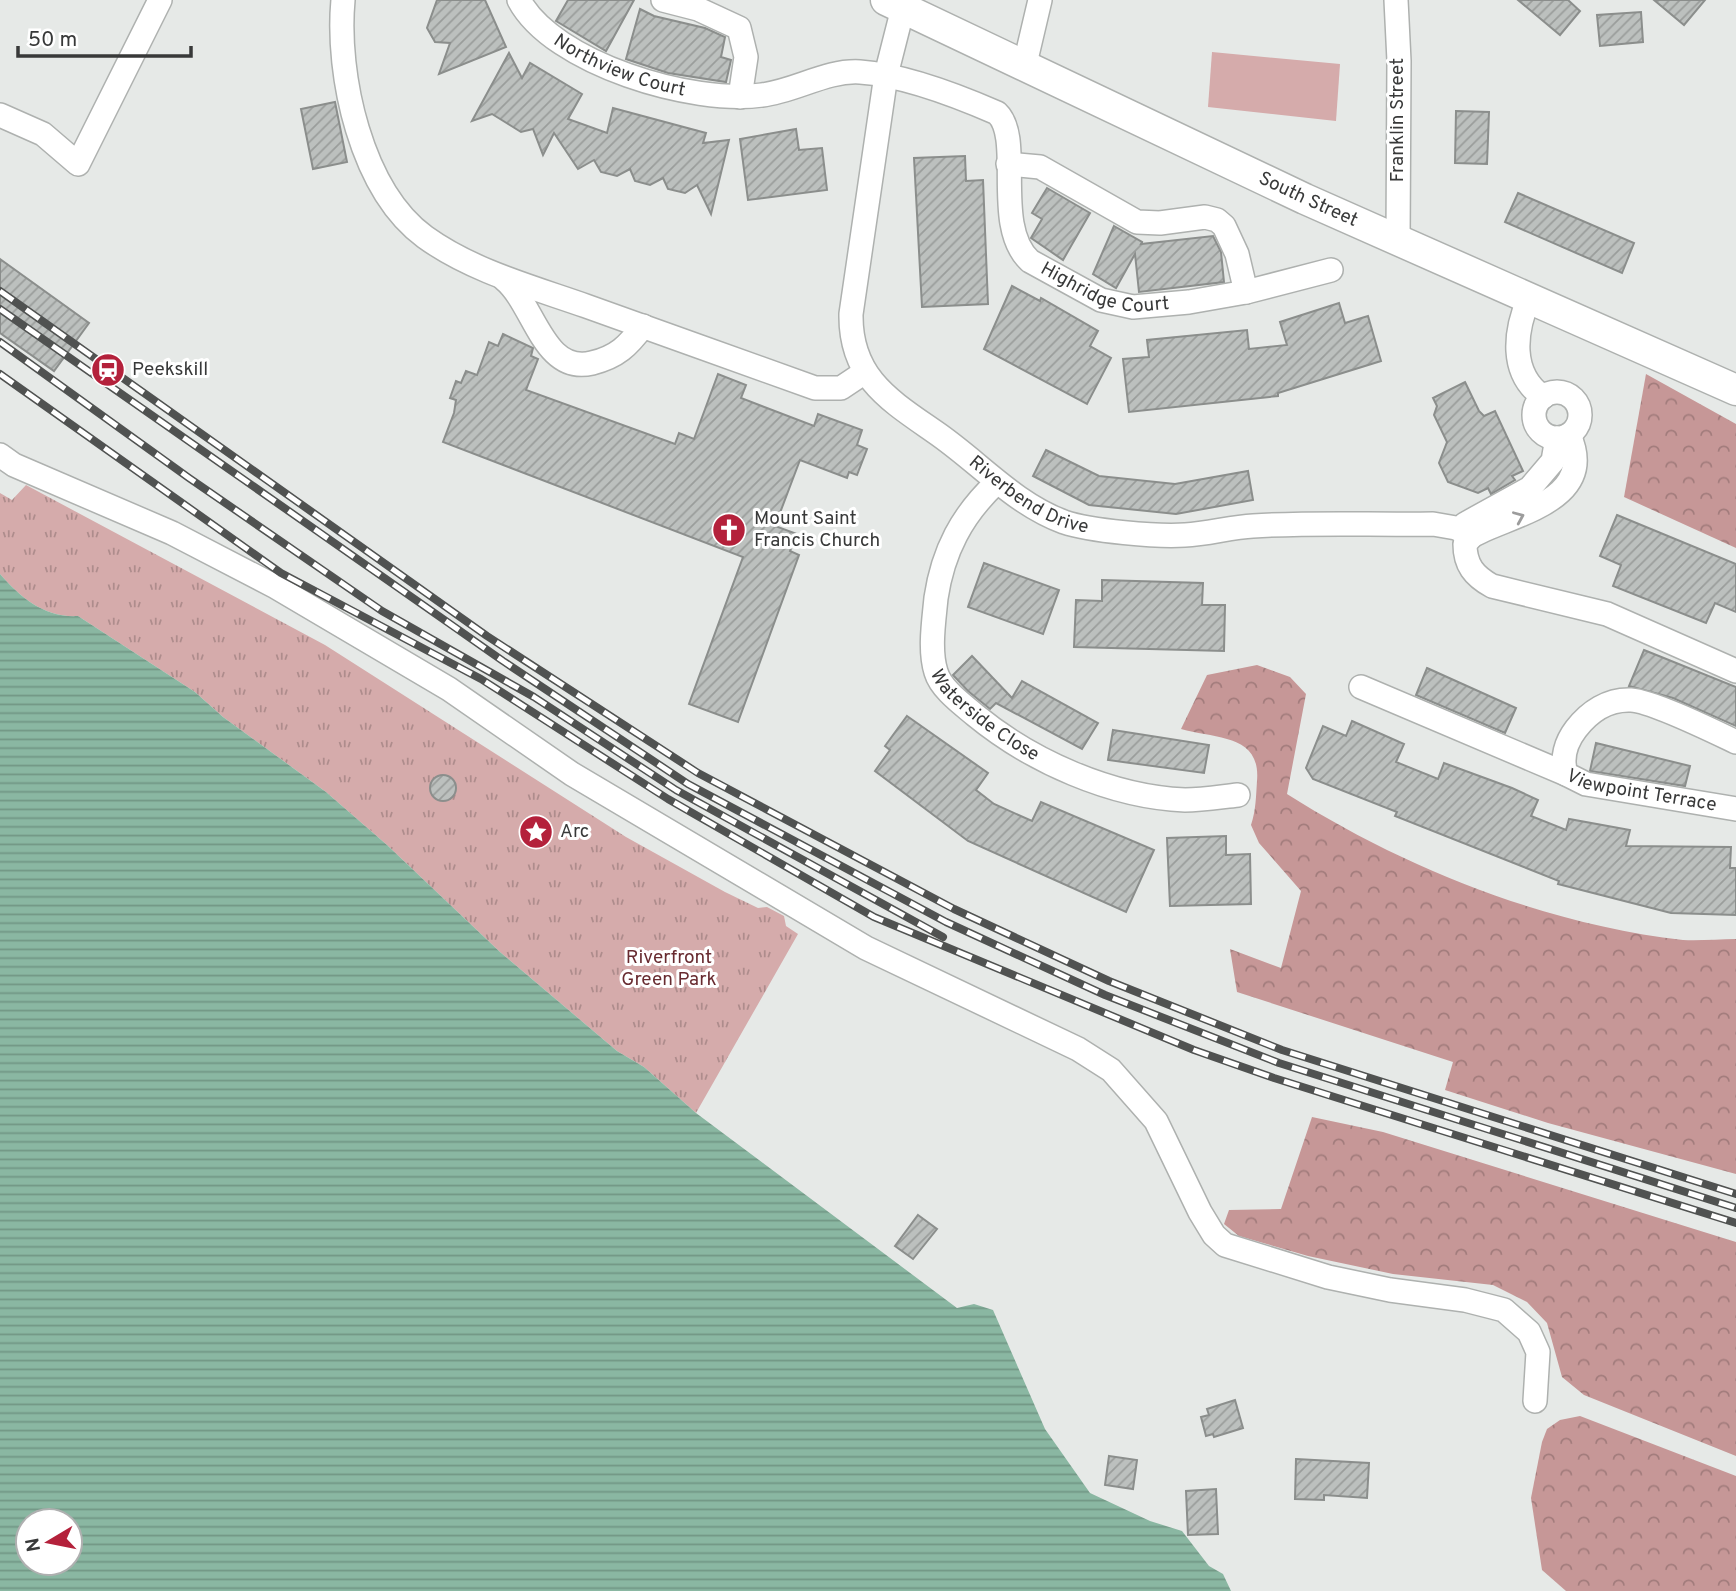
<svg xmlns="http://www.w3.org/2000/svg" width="1736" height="1591" font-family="Overpass,sans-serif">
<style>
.grass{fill:url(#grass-tufts)}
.forest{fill:url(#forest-crowns)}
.pitch{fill:#d5abab}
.water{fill:url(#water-rules);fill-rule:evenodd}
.building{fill:url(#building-hatch);stroke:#8b8e8c;stroke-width:2}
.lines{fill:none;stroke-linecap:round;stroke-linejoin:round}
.minor-casing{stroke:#aeb1af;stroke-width:26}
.tertiary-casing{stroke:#aeb1af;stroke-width:33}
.minor{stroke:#fff;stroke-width:23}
.tertiary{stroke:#fff;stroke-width:30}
.rail-casing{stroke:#505251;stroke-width:8}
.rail{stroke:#fff;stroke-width:5;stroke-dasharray:16;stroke-linecap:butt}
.oneway{stroke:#9c9c9c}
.labels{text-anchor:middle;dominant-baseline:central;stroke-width:6;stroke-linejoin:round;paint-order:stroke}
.street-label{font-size:19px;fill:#383939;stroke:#fff}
.poi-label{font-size:19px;fill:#383939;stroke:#fff;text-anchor:start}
.park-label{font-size:19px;fill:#682b30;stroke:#fff}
</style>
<defs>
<pattern id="grass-tufts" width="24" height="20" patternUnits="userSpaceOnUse" patternTransform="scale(1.75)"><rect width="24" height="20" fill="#d5abab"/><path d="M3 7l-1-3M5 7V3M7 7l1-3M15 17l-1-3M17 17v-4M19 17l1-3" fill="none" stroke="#ae8c8c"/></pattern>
<pattern id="forest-crowns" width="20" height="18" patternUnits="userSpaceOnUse" patternTransform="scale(1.75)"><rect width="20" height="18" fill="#c69797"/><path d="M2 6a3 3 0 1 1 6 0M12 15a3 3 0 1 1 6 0" fill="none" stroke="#a27c7c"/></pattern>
<pattern id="water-rules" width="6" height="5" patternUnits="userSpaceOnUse" patternTransform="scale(1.75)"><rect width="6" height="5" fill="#8ab7a2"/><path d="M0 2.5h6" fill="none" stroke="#729685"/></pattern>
<pattern id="building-hatch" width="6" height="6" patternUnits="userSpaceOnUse" patternTransform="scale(1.75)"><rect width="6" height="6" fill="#bcc0be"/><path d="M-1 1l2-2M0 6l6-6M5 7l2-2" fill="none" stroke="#9a9d9b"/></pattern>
</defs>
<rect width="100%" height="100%" fill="#e6e9e7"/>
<!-- grass -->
<path class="grass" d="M26,485l299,160 301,192 99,55 33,16 9,-1 17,9 2,10 12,8 -102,179 -52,-46 -27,-16 -117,-99 -113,-107 -61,-53 -103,-75 -28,-25 -117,-76c-33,2 -57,-18 -78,-42v-81l12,7z"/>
<!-- forest -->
<g class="forest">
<path d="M1646,374l90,50v124l-112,-51z"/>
<path d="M1257,665l33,12 16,17 -19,100c117,74 257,130 396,146 17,1 36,-1 53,-1v235l-188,-51 -103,-33 8,-28 -216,-70 -7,-43 51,19 20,-77 -42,-48 -8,-18c5,-15 5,-29 6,-44 4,-47 -41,-42 -76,-52l26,-54z"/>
<path d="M1312,1117l71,15 353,110v214l-152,-61 -22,-18 -15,-54 -20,-21 -34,-17 -100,-11 -85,-18 -69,-20 -15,-12 5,-14 52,-1z"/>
<path d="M1580,1416l156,60v115h-170l-24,-21 -11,-72 11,-56 5,-13 13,-9z"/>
</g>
<!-- pitch -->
<path class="pitch" d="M1212,52l128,12 -4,57 -128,-14z"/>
<!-- water -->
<path class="water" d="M0,574c21,24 45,44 78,42l117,76 28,25 103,75 61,53 113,107 117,99 27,16 52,46 261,195 17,-4 19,6 52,119 45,64 60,28 32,10 27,35 14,8 8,17h-1231zM28,1521h42v42h-42z"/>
<!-- building -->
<g class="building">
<path d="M437,0h48l21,47 -67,27 11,-31 -15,-1 -8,-14z"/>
<path d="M568,0h66l-28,51 -50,-30z"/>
<path d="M1518,0h50l12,11 -20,24z"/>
<path d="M1654,0h51l-21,25z"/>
<path d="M640,9l14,7 51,12 20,9 -4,20 10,3 -5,22 -58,-9 -42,-14z"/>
<path d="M1641,12l2,30 -43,4 -3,-31z"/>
<path d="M509,53l13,25 8,-15 52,31 -14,25 39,14 6,-25 93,25 -3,10 26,-3 -18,74 -14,-29 -12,8 -17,-4 -5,-11 -13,7 -15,-4 -5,-12 -13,7 -16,-4 -7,-12 -16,9 -24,-36 -11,22 -10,-26 -12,3 -29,-18 -20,7z"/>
<path d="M335,102l12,60 -34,7 -12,-60z"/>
<path d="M1456,111l33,1 -2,52 -32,-1z"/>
<path d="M796,129l3,21 23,-2 5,42 -79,10 -8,-61z"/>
<path d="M965,156l1,25 17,-1 5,124 -66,3 -8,-149z"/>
<path d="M1047,188l43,25 -27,47 -32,-22 11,-19 -10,-6z"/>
<path d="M1518,193l116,50 -12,30 -117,-51z"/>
<path d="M1114,226l28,16 -1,2 72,-8 8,16 3,30 -85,10 -4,-38 -19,34 -23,-14z"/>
<path d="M0,259l89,64 -35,48 -54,-38z"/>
<path d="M1012,286l28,15 1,-3 57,33 -8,15 21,12 -24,46 -103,-55z"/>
<path d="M1339,303l6,20 23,-7 13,45 -103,32v3l-149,16 -6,-53 26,-2 -2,-17 100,-10 2,19 38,-4 -7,-23z"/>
<path d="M503,334l30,14 -2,8 7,3 -12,31 149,54 4,-11 15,6 24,-65 28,11 -5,13 73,28 4,-12 44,16 -5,15 10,4 -10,26 -8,-3 -2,6 -47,-18 -25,66 22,8 -7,17 9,4 -61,167 -49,-18 54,-147 -300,-115 11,-29 2,-13 -6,-2 6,-17 5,2 5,-12 11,4 12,-33 9,4z"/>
<path d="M1465,382l14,29 5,5 11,-5 28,60 -11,5 3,4 -24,14 -3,-6 -10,5 -30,-11 -9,-19 8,-21 -13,-27 3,-9 -4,-8z"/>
<path d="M1046,450l53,26 76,8 73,-13 5,29 -77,14 -87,-9 -56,-29z"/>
<path d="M1617,515l119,49v48l-21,-9 -9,20 -93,-37 8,-21 -21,-9z"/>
<path d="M984,563l75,27 -16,44 -75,-27z"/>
<path d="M1102,580l101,3 -1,22h23l-1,46 -150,-4 2,-47 26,1z"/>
<path d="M1644,650l92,37v39l-63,-28 -44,-12z"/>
<path d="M972,656l40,42 10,-17 76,42 -16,26 -86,-46 -6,6 -22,-18 -15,-16z"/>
<path d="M1427,668l89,40 -11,25 -89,-38z"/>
<path d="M907,716l81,57 -12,17 18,14 38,17 9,-19 113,48 -28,62 -158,-71 -93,-70 15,-21 -5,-4z"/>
<path d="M1352,721l52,23 -8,18 42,17 6,-16 68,25 26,12 -7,16 35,14 3,-11 61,11 -4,16 105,1 -1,21h6v47l-65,-2 -113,-29 1,-3 -164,-65 2,-4 -84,-33 -7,-11 17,-42 23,10z"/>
<path d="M1113,730l96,15 -5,28 -96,-13z"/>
<path d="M1596,743l94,23 -5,20 -95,-15z"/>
<circle cx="443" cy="788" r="13"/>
<path d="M1226,836v19l24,-1 1,50 -81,2 -3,-68z"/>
<path d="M918,1215l19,14 -24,30 -18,-13z"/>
<path d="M1235,1400l8,28 -29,9 -1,-3 -7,2 -5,-19 8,-2 -2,-6z"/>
<path d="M1109,1456l28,4 -4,29 -28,-4z"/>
<path d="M1296,1459l73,4 -2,35 -43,-3v5l-29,-1z"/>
<path d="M1216,1489l2,45 -30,1 -2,-44z"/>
</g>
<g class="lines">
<!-- minor casing -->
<g class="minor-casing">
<g id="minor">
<path d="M343,0c-7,75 18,190 82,237 47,34 107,50 161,69 76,27 153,55 229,82h26l24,-16"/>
<path id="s1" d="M519,0c34,64 175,105 243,95 34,-4 64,-25 98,-23 43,3 98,24 137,41 27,25 -5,113 33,148l71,39 32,7 56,-5 57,-10 85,-22"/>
<path d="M663,0l35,9 41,19 7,29 -6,40"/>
<path d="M1396,0l3,61 -1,179"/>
<path id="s2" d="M903,8l-17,67 -35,239c-1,63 38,86 84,118 44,30 78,71 129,90 26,9 94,15 121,13 23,-1 46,-8 68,-9 60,-4 121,-1 180,-2l23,4 16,8c38,-22 127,-34 97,-101"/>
<path d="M1024,68l16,-68"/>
<path d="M0,115l43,19 35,30 82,-164"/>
<path d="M1008,164l32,3 97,55 23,1 45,-6 12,3 7,6 13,28 9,38"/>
<path d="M504,279c30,24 39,96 88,84 25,-6 36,-17 51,-37"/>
<path d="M1529,298c-14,33 -20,75 14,99"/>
<circle cx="1557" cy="415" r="23"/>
<path d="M0,455l14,10 158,68 104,54 173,102 123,85 294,174 212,101 33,21 45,51 44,91 14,23 11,10 103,32 62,13 75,10 39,10 25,22 9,20 -3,49"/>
<path id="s3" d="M996,483c-34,32 -53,68 -60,115 -2,22 -7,52 0,74 5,17 26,32 39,43 56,46 136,82 210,85 17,0 35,-3 53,-5"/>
<path d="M1465,524l65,-36 23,-27 4,-23"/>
<path d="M1472,536l-7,8c0,21 9,32 27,42l115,28 129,57"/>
<path d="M1361,687l205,87"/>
<path id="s4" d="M1736,742c-21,-10 -84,-41 -105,-42 -23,-1 -42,12 -55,29 -10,13 -15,29 -10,45l20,10 150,25"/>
</g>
</g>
<!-- tertiary casing -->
<g class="tertiary-casing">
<g id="tertiary">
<path id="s5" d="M886,0l419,199 431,191"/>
</g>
</g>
<!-- minor -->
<use href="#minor" class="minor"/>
<!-- tertiary -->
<use href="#tertiary" class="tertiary"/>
<!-- rail casing -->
<g class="rail-casing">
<g id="rail">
<path d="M0,291l487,345 211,137 256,136 155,72 173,69 454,144"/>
<path d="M0,309l503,352 185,123 258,138 159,73 174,68 457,145"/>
<path d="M0,342l189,136 193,133 152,86 142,93 267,147"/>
<path d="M0,374l281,199 200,106 187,120 206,118 320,133 80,28 462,145"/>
</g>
</g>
<!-- rail -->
<use href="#rail" class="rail"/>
</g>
<!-- one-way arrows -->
<defs><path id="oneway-chevron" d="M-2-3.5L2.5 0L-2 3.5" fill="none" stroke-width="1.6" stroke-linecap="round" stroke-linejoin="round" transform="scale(1.75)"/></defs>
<use class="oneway" href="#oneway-chevron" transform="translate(1519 517) rotate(-23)"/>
<!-- icons -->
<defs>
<g id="station-disc" transform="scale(1.75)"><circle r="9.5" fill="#b4213b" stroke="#fff"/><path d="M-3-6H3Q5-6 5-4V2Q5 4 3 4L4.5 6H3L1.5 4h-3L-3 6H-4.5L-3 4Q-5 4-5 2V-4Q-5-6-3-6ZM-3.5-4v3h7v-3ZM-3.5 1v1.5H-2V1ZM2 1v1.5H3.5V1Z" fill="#fff"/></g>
<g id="church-disc" transform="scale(1.75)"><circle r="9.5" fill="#b4213b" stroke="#fff"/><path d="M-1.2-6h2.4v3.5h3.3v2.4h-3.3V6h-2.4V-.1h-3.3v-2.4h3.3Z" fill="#fff"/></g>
<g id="sight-disc" transform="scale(1.75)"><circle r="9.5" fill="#b4213b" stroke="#fff"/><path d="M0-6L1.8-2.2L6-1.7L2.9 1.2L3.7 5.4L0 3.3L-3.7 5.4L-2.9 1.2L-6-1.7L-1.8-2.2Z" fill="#fff"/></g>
</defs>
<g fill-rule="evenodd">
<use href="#station-disc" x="108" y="370"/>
<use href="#church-disc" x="729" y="530"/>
<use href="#sight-disc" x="536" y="832"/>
</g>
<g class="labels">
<!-- street labels -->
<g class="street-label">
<text stroke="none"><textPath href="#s1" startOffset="124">Northview Court</textPath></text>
<text transform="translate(1398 120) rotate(-90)">Franklin Street</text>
<text stroke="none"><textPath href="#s5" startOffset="467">South Street</textPath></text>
<text stroke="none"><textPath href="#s1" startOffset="754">Highridge Court</textPath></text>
<text stroke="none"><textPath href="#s2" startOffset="578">Riverbend Drive</textPath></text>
<text stroke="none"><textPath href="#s3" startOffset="273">Waterside Close</textPath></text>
<text stroke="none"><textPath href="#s4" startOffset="304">Viewpoint Terrace</textPath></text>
</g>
<!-- poi labels -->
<g class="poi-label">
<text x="132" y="370">Peekskill</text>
<text x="754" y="519">Mount Saint<tspan x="754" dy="22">Francis Church</tspan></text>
<text x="560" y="832">Arc</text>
</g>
<!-- park labels -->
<g class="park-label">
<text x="669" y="958">Riverfront<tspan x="669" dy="22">Green Park</tspan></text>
</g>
</g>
<!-- north arrow -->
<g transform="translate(49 1542) rotate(260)"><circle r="33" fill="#ffffff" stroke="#afb0b0" stroke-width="2"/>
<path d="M0-5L12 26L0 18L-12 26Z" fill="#b4213b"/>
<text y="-10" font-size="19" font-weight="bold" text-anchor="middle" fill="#383939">N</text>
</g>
<!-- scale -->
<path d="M18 46v10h173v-10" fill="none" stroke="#383939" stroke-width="3.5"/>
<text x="28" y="46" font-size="21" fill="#383939" stroke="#ffffff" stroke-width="5" paint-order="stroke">50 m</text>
</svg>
